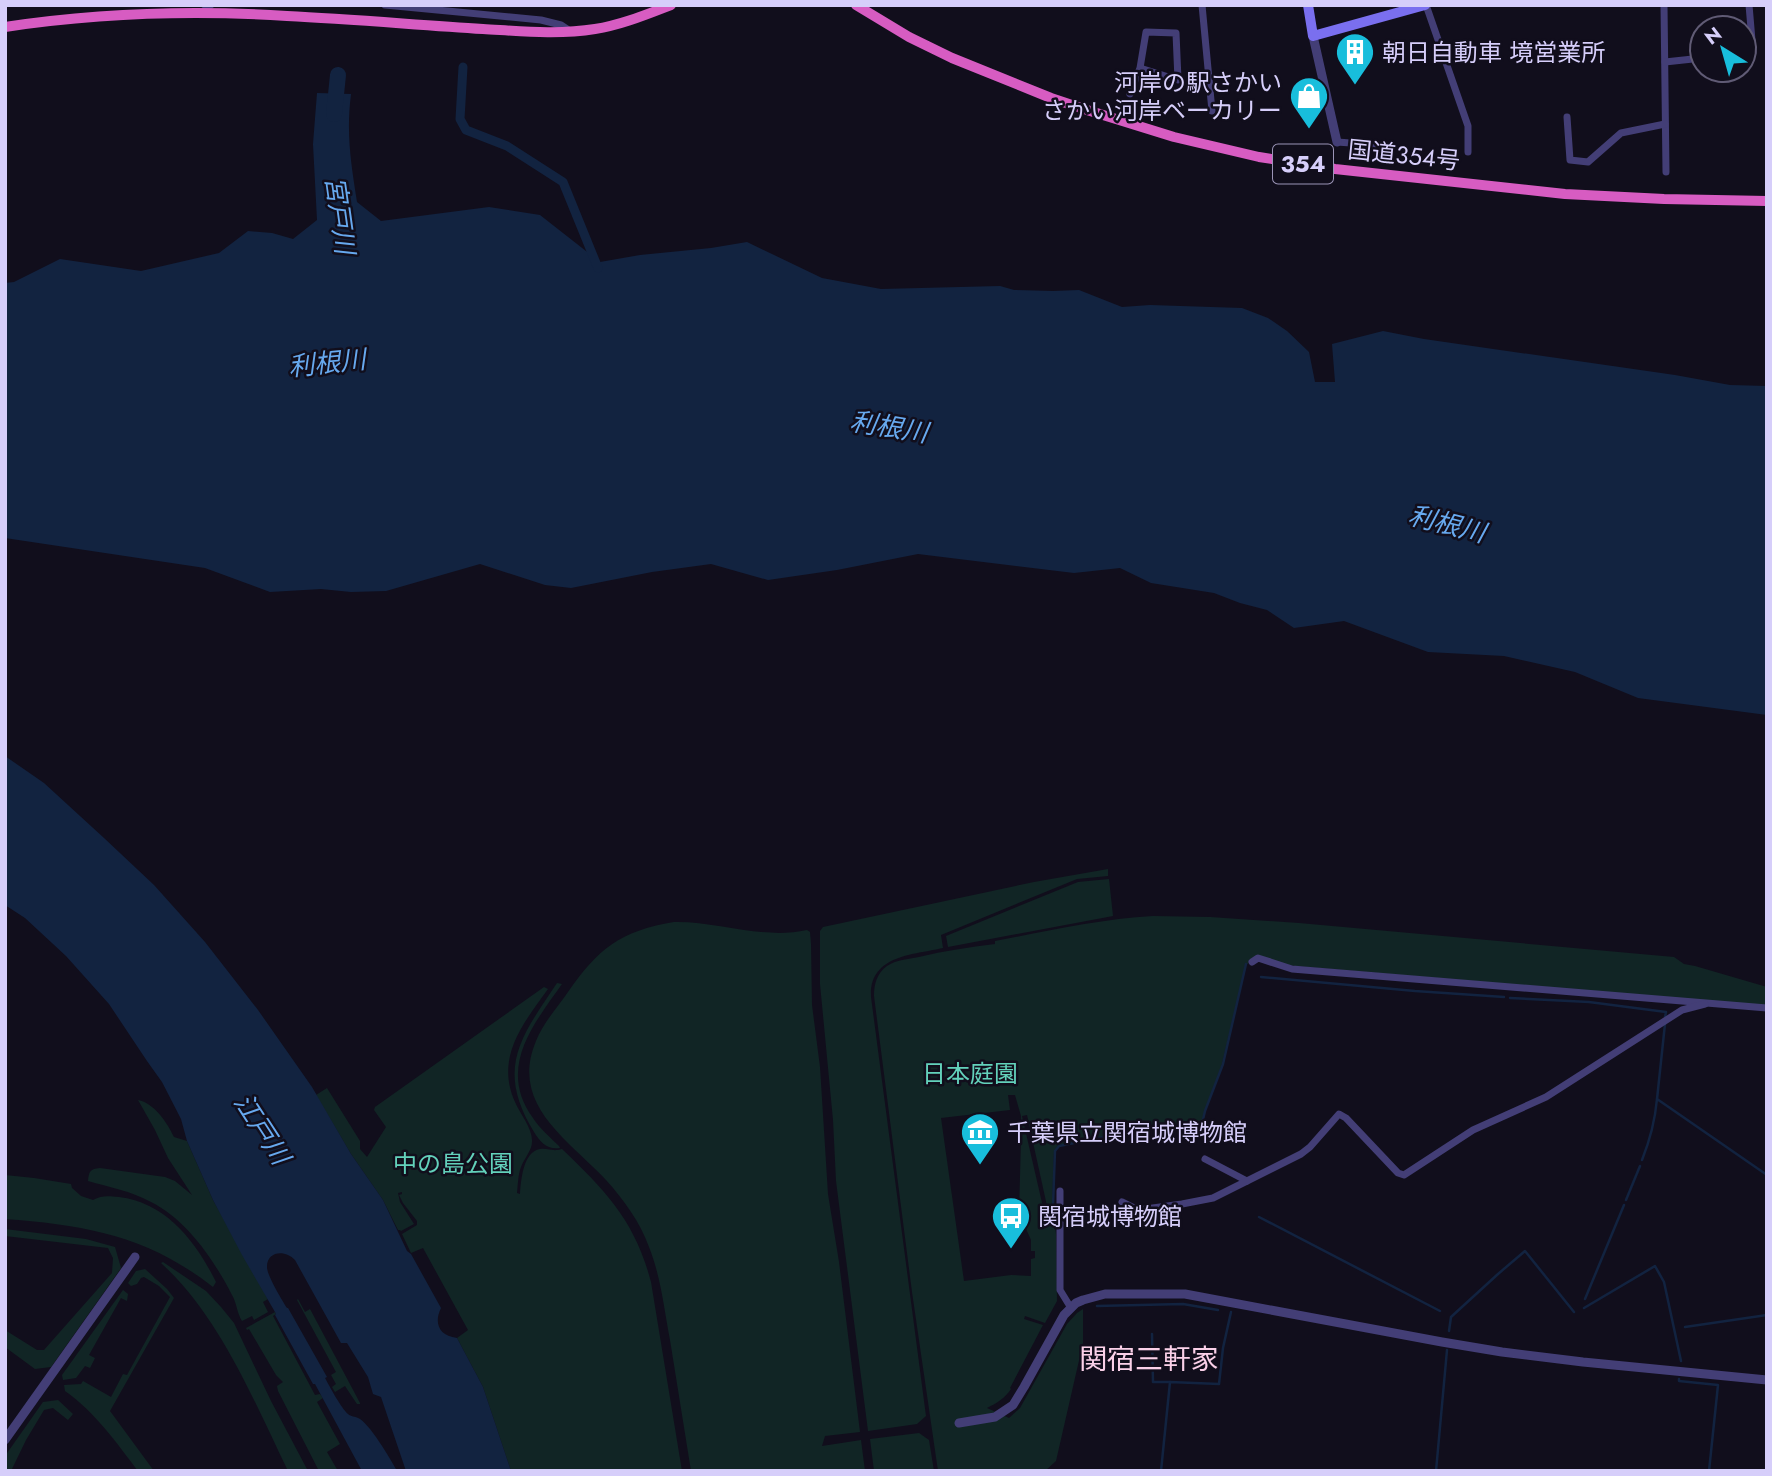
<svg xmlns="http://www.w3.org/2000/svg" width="1772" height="1476" font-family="Jost,'Noto Sans JP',sans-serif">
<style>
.green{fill:#112525;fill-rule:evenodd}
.water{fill:#122340}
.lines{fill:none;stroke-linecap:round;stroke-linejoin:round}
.stream{stroke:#122340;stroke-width:2.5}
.canal{stroke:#122340;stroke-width:9}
.river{stroke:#122340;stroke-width:16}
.minor{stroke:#433e76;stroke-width:7}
.tertiary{stroke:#433e76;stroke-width:9}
.secondary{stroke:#7a6fef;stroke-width:10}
.trunk{stroke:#d75cc2;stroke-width:10}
.labels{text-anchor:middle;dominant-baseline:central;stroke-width:5;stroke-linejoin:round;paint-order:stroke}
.shield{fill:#110e1c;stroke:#9b94b7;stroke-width:2}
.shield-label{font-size:23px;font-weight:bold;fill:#d6cefa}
.poi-label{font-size:24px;fill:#d6cefa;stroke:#110e1c;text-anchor:start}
.street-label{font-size:24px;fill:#d6cefa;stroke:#110e1c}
.park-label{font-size:24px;fill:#63d1bb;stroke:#110e1c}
.water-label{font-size:26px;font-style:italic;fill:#67a9ef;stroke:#110e1c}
.quarter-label{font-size:28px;fill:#fad0e8;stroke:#110e1c}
</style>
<rect width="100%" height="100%" fill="#110e1c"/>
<!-- green -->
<g class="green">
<path d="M1108,869v7l-31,3 -136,56 2,13c-30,7 -74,7 -72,49l55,419 -9,8 -49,7 -32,-250 -3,-61 -13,-136v-53l3,-4 211,-45z"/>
<path d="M1109,879l4,37 -165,31 -2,-11 132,-54z"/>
<path d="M1153,916l57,1 89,6 375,34 10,7 11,2 72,21v19l-472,-40 -45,-7 -2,5h-2l-24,100 -22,64 -45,-1 -96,18 -5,6 -2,55 2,11 -7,-11 -20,-91 -5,1 21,91 12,19 1,8 1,67 -12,22 -20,-7 -1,3 19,6 -33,63 1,1c-6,9 -14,14 -24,19l22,10 11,-10 47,-84 10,-11 6,-4v34l-27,118 -11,10h-107l-26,-179 -38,-296c0,-12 3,-23 13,-30 9,-6 21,-7 32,-9 25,-6 50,-10 76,-13v-3c53,-10 105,-22 158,-25zM1008,1095h7l6,21v23l-2,74 12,27v11h4v7l-4,1v17l-20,-1 -47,6 -23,-163 69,-8z"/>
<path d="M674,922c44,-1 89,18 133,8l3,2 1,12 1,61 8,62 8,127 11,68 21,170 -35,4 -3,10 39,-6 4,31h-174c-7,-44 -14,-87 -21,-131 -6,-31 -9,-63 -21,-93 -9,-25 -25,-47 -43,-67 -37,-40 -97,-75 -70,-139 7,-18 21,-33 32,-49 30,-43 52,-61 106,-70z"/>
<path d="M557,983l5,1c-29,41 -65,84 -29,134 7,11 17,19 26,28l1,2c-13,2 -20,-6 -26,-16 -39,-64 -13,-95 23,-149z"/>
<path d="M544,987l4,2c-25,35 -53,68 -33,113 5,12 18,27 17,40 0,8 -8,17 -11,25 -3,8 -3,17 -4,26l3,1c1,-14 3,-42 20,-45 9,-1 12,3 22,0 44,42 73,72 89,133l31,189h-171l-28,-84 -26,-49 11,-8 -45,-82 -12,5 -9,-19 15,-9v-4l-14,-18 -4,-8 3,-1v-2l-4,1 2,9 14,22 -13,7 -1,-1h-2l-15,-30 -32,-46 -35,-59 11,-7 33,53v8l7,8 19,-30 -12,-17 1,-3z"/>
<path d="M138,1100c16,3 29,22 36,37l13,4 26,59 55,99 -5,3 5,10 -14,8 -2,-4 -10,5c-5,-8 -5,-17 -10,-26 -18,-35 -45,-75 -81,-93 -20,-11 -42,-15 -63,-21 1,-10 2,-12 12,-13l65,9 10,4 17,14 -24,-37 -13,-28z"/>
<path d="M5,1175l29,3 37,6 1,4 9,8 12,4c9,-5 15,-4 26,-3 48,6 77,45 97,85l-3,5c-65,-51 -127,-62 -208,-68z"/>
<path d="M5,1229l81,10 29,8 6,21 -70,99 -16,2 -30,-22v-17l32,20h7l68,-77 1,-15 -5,-10 -103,-12z"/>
<path d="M163,1262l43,29 15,16 13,16 37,78 37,70h-20c-35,-72 -68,-154 -127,-208z"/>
<path d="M145,1269l22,20 7,9 -64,113 44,60h-16c-22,-29 -43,-59 -73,-80l-1,-6 17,-1 2,-3 28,16 12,-23 4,1 43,-78 -11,-11 -15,-9 -3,1 -4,6 -6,2 -3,-3 8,-12z"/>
<path d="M123,1290l5,4 -1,7 -6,-3 -32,57 6,3 -5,10 -5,-2 -9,12 -13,2 -1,-5z"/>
<path d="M298,1299l7,13 5,-3 50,94v1h-3l-12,-18 -10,6 -3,-5 4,-3 -5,-9 5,-3 -39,-72z"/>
<path d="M275,1312l1,2 -3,2 42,79 5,-1 3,4 -6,4 23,42 -13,8 11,19h-19l-41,-80 -1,-5 6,-4 -7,-7 -27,-46 -2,1 -1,-2z"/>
<path d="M58,1400l15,14 -5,6 -15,-12 -9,2 -18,30 -15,31h-6v-15l38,-54z"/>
<path d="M919,1433l10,7 5,31h-60l-4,-32z"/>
</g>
<!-- water -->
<g class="water">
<path d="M317,93l34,1c-5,40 0,69 6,108l24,19 108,-14 51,8 60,47 40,-7 71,-7 36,-6 75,36 59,11 119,-3 14,4 39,1 26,-1 43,17 28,-2 92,3 26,10 19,13 22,21 6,30h20l-3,-38 51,-13 41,8 251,36 55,10 37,1v329l-129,-17 -63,-26 -71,-16 -76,-4 -84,-31 -50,7 -27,-18 -27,-7 -26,-10 -63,-10 -31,-15 -46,5 -156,-19 -81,16 -69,10 -57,-16 -59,8 -81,16 -26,-3 -65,-21 -94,27 -35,1 -30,-3 -51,3 -65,-24 -200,-30v-255l9,-1 46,-23 81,12 78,-18 29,-22 24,2 21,6 24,-19 -4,-76z"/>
<path d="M5,756l39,27 60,55 50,47 51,57 53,68 54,77 39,67 32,46 24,51 4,3 30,54c-7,14 -3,28 16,30l26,49 28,84h-105l-25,-74 -8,-3 -5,-17 -21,-34h-6l-46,-83c-10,-11 -29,-9 -28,8 1,9 15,32 20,40h1l39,69 -2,1c5,9 16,30 23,36 3,3 7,2 10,4 10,3 34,43 39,53h-35l-47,-87h-2l-38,-69 1,-1 -1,-2 -33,-57 -29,-55 -26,-59 -6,-22 -19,-37 -15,-21 -38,-57 -43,-48 -41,-38 -20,-13z"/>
</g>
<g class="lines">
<!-- stream -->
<g class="stream">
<path d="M1261,977l154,14 89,6"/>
<path d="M1510,998l79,4 77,10 -1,5"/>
<path d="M1665,1024l-8,75 110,76"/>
<path d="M1642,1160c8,-20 13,-39 15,-61"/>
<path d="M1626,1200l14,-34"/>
<path d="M1053,1205l2,-54 4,-5 96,-19 46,1 4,-17 18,-47 23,-100"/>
<path d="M1259,1217l181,94"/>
<path d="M1585,1299l39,-94"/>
<path d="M1097,1306l86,-2 35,6"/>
<path d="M1584,1308l71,-42 9,16 17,79"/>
<path d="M1685,1327l82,-12"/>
<path d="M1449,1331l2,-14 47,-43 27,-23 49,61"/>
<path d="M1152,1334l1,48h17"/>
<path d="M1679,1379v2l39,4 -9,86"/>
<path d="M1161,1471l9,-89 49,2 4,-36 8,-36"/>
<path d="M1436,1471l11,-121"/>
</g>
<!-- canal -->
<path class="canal" d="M463,67l-3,52 6,11 41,16 56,36 35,86"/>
<!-- river -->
<path class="river" d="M334,114l4,-39"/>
<!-- minor -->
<g class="minor">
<path d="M385,5l156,15 20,5 9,6"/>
<path d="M1202,5l10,106"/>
<path d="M1426,5l42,121v26"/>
<path d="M1664,5l2,167"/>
<path d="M202,12l9,-7"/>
<path d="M1744,53l9,-1 -4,-47"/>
<path d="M1665,62l37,-4"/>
<path d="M1130,94l10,-26 6,-36 30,1 2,47 -38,-12"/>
<path d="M1567,117l3,43 18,2 33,-29 44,-9"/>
<path d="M1337,142l41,3"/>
<path d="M1252,962l6,-4 34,11 475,39"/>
<path d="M1205,1159l42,22"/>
<path d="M1060,1191v99l11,18"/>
<path d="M1122,1202l16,8 44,-6 31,-6 88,-44 9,-7 29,-33 7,4 52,55 6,2 69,-45 73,-33 136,-87 23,-6"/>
</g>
<!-- tertiary -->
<g class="tertiary">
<path d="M1313,36l24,106"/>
<path d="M959,1423l36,-6 18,-12 11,-18 40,-72 12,-12 7,-3 22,-6h80l257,48 60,10 81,10 184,18"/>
<path d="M5,1440l130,-183"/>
</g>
<!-- secondary -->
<path class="secondary" d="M1308,5l5,31 112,-31"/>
<!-- trunk -->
<g class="trunk">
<path d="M856,5l53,32 43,21 99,40 36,12 87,27 85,20 76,12 230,25 99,5 103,2"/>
<path d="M5,27c93,-14 188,-17 282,-11 65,3 130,9 196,13 36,2 75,6 112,0 26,-4 50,-14 76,-24"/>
</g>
</g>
<!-- icons -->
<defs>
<g id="building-pin" transform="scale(2.0125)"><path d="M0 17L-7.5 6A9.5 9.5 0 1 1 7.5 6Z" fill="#18bedc" stroke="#110e1c"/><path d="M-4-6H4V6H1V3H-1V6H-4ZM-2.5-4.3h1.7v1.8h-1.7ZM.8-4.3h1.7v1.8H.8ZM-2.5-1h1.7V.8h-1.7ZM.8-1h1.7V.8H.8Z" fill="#fff"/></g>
<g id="shop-pin" transform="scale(2.0125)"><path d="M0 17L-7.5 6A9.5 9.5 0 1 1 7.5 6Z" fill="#18bedc" stroke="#110e1c"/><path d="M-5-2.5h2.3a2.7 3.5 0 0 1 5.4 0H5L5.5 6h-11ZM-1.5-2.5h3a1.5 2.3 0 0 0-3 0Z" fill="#fff"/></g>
<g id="museum-pin" transform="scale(2.0125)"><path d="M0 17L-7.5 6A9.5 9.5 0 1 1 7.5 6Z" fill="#18bedc" stroke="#110e1c"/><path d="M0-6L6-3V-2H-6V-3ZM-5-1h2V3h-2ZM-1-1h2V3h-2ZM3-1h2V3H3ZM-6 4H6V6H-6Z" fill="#fff"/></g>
<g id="bus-pin" transform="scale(2.0125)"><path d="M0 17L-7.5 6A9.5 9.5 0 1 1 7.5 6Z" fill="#18bedc" stroke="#110e1c"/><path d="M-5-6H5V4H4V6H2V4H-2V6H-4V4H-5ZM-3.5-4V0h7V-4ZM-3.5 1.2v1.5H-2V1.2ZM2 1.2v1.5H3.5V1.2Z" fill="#fff"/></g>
</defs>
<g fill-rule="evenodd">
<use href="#building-pin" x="1355" y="52"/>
<use href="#shop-pin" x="1309" y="96"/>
<use href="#museum-pin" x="980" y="1132"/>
<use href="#bus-pin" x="1011" y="1216"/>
</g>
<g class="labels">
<!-- shield labels -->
<rect class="shield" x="1273" y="144.5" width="60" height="39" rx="5"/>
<g class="shield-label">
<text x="1303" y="164">354</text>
</g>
<!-- poi labels -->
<g class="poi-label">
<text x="1382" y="52">朝日自動車 境営業所</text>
<text x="1282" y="82" text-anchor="end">河岸の駅さかい<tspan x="1282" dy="28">さかい河岸ベーカリー</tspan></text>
<text x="1007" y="1132">千葉県立関宿城博物館</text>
<text x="1038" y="1216">関宿城博物館</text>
</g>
<!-- street labels -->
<g class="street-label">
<text transform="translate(1404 155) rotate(6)">国道354号</text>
</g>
<!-- park labels -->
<g class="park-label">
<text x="970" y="1073">日本庭園</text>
<text x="453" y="1163">中の島公園</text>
</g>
<!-- water labels -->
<g class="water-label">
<text transform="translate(340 215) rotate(82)">宮戸川</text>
<text transform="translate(327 363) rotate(-6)">利根川</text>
<text transform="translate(889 427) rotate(9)">利根川</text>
<text transform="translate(1447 524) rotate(14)">利根川</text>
<text transform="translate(262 1129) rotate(57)">江戸川</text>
</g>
<!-- quarter labels -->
<g class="quarter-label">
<text x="1149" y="1359">関宿三軒家</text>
</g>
</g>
<!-- border -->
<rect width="1772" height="1476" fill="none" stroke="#d6cefa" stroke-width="14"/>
<!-- north arrow -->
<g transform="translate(1723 49) rotate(323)"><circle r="33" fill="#110e1c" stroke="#605b75" stroke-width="2"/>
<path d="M0-5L12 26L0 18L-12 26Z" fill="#18bedc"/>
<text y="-10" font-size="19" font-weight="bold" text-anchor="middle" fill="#d6cefa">N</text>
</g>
</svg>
